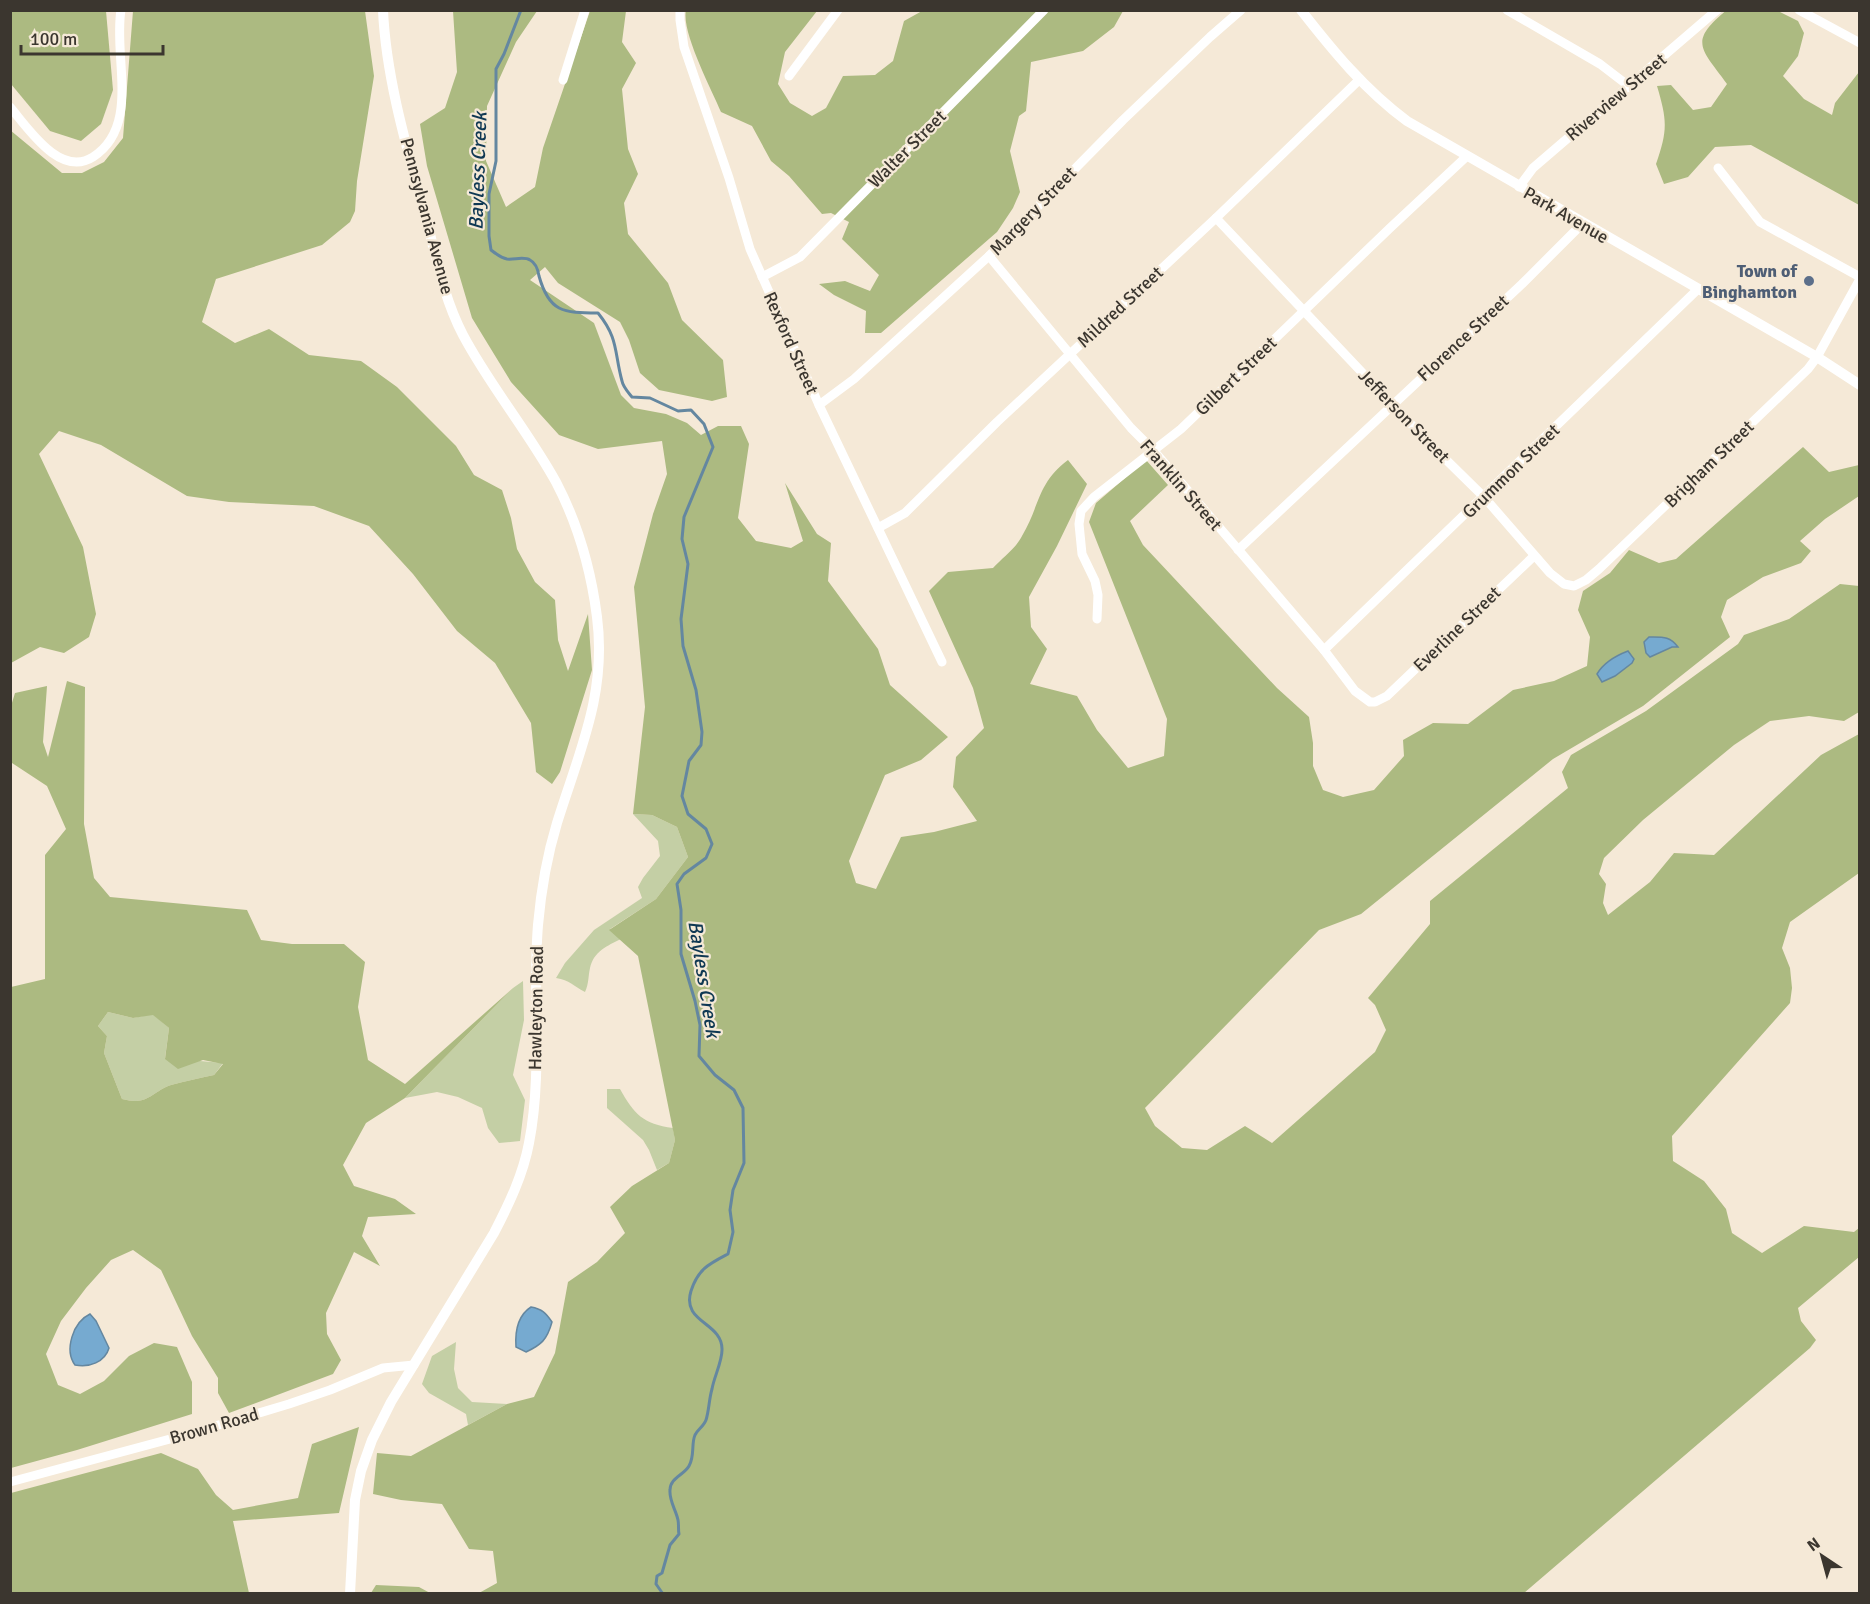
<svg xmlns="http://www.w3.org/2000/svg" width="1870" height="1604" font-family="Signika,sans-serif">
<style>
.green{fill:#c4cfa5}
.forest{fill:#acba81;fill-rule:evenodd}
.water{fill:#76aad0;stroke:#6487a0;stroke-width:1.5}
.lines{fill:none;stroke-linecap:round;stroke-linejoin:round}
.stream{stroke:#6487a0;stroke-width:3}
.minor{stroke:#fff;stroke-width:9}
.tertiary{stroke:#fff;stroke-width:10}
.service-dot{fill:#5c6f8a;stroke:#f5e9d7;stroke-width:2}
.labels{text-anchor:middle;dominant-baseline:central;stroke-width:4.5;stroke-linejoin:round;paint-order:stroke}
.street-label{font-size:18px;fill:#3b362f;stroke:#f5e9d7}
.service-label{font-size:18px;font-weight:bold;fill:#4e5e75;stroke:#f5e9d7;text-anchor:end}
.water-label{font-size:20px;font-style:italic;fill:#0f3853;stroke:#f5e9d7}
</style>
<rect width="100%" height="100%" fill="#f5e9d7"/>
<!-- green -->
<g class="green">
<path d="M633,814l19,1 25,12 11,30 -32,42 -46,30 11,10c-14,7 -27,12 -31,29 -2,9 -1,15 -5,24 -12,-6 -15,-12 -29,-14l9,-15 29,-33 48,-32 -4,-11 5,-9 17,-22 -2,-15z"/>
<path d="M523,981l1,39 -11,55 12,25 -5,41 -21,2 -11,-15 -6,-20 -24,-11 -21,-5 -32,6 108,-110z"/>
<path d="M108,1012l25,6 20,-4 16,14 -4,30 58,5 -9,12c-14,3 -29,6 -43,10 -20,7 -22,21 -49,14l-18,-46 3,-17 -9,-10z"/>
<path d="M607,1089h13c14,25 23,35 53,39l2,12 -6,23 -12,7 -8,-20 -6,-10 -36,-32z"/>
<path d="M456,1342l-2,27 4,19 14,14 35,2 -39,21 -2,-11 -37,-21 -7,-9 10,-28z"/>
</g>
<!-- forest -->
<g class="forest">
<path d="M686,10l131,1 -32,41 -7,32 12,19 22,13 14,-8 17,-32 32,-1 18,-14 11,-40 18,-10h201l-9,16 -31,24 -52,11 -5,49 -7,5 -9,35 10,41 -7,16 -16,24 -116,101h-16l1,-22 -32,-16 -15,-11 26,-3 25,10 9,-16 -37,-36 7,-17 -18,-9 -9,1 -33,-38 -18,-15 -19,-35 -31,-14c-9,-22 -40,-80 -35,-102z"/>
<path d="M1727,10l51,1 20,10 6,12 -6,23 -15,20 21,23 28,16 3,-12 24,-31v133l-108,-60 -36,2 -27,30 -24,7 -8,-20c12,-34 11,-44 1,-78l14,-1 22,25 18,-3 16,-23c-25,-35 -40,-42 0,-74z"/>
<path d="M10,11h96l7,79 -12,34 -20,17 -31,-10 -39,-47z"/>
<path d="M133,11h232l9,65 -17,105 -2,30 -5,11 -28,23 -106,34 -14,43 33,21 34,-14 40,26 52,6 36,26 59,59 18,29 28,15 9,28 6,31 18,33 20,18 3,40 10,31 20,-57 4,56 -32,102 -8,12 -16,-12 -5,-49 -36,-60 -38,-32 -44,-57 -44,-48 -55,-20 -85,-4 -42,-6 -86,-51 -42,-14 -20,23 44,93 13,67 -7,23 -25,16 -24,-6 -29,16 -1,-533 52,43h20l22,-11 19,-24z"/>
<path d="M453,11h84l-21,31 -29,64 -1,55 20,46 29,-20 8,-39 47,-137h36l-4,31 14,21 -14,26 6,60 10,25 -14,29 4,31 40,49 14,37 41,40 4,37 -15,4 -53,-11 -19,-17 -11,-33 -9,-18 -62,-39 -13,-16 -15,13 64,43 27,72 13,13 32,6 21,9 14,12 17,-9h23l8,18 -11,74 18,23 35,7 12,-7 -18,-58 32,51 14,9 -3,38 50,68 12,36 58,52 -27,23 -36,15 -36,86 7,22 20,6 25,-52 33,-5 43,-11 -24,-34 3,-30 28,-29 -11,-40 -44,-97 19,-19 45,-4c9,-10 23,-20 29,-32 18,-30 15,-53 46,-76l19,24 -30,62 -28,51 2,30 16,22 -17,35 47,12 20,34 31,38 36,-12 3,-37 -78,-197 7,-19 50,-43 22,25 -38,36 13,24 134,143 32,29 4,26v23l10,24 20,7 31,-7 30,-34 -1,-16 30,-17 35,1 45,-34 41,-9 33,-15 3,-29 -12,-27 5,-19 27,-18 19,-23 30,13 17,-4 127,-112 26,25 30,-7v31l-34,23 -25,22 11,10 -10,12 -38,14 -36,23 -6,17 9,20 -87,69 -90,53 -192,155 -42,16 -174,178 10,18 27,22 25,2 38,-24 27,17 103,-91 11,-22 -11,-25 -7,-7 62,-74v-23l138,-113 -6,-16 9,-17 75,-44 92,-67 6,-9 45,-16 51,-35 19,2v126l-15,9 -35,-5 -39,5 -36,24 -91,75 -39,38 -5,16 7,10 -3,19 5,12 42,-33 24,-29 40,2 107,-100 38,-21v139l-69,49 -8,26 8,20 2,20 -2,15 -118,133 1,25 31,20 22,28 6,24 30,20 42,-27 50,6 5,-4v29l-61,51 3,13 15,19 -6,8 -286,245h-1045l18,-10 -4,-32 -24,-2 -27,-45 -41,-4 -28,-6 4,-41 34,3 96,-52 27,-7 21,-44 13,-71 29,-20 28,-29 -15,-26 22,-21 37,-23 6,-23 -37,-184 -29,-26 47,-31 32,-42 -11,-30 -25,-12 -19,-1 12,-107 -11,-120 19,-73 14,-40 -5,-33 -64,8 -39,-14 -48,-53 -39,-64 -45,-152 -7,-42 25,-16 12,-36zM1628,651l4,12 -17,13 -13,6z"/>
<path d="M67,681l18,6 -1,137 10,54 16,19 137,13 14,30 31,4h52l21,18 -7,45 10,53 37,24 108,-96 -108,110 -39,25 -23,42 11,21 41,13 21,15 -48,3 -6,19 18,30 -26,-14 -28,61 1,21 14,26 -8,14 -104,39 -11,-20v-15l-26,-42 -31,-66 -28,-20 -22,10 -25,28 -25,33 -15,33 12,31 22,9 24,-13 25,-25 25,-13 23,4 15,35v32l-115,36 -66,18v-481l34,-8v-124l21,-26 -19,-43 -35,-23 -1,-57 4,-13 32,-7 -4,56 5,15zM108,1012l25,6 20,-3 16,13 -4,31 13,10 25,-9 20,4 -9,11c-14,3 -29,6 -43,10 -20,7 -22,21 -49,14l-18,-46 3,-17 -9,-10z"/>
<path d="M359,1427l-20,86 -106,8 16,72h-238v-100l150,-40 37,16 18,26 17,15 65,-12 14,-54z"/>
<path d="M376,1585l43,2 11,6h-59z"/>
</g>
<!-- water -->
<g class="water">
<path d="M1649,637c14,0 21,-1 29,10h-6l-22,10 -4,-4 -2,-11z"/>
<path d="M1628,651l6,8 -2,4 -17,13 -13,6 -5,-8c7,-12 18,-18 31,-23z"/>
<path d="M531,1307c11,2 15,6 21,15 -5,18 -11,23 -26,30l-10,-5c-1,-14 1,-31 15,-40z"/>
<path d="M90,1314l6,7 13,27c-4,14 -20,20 -34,17 -11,-15 -2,-43 15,-51z"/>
</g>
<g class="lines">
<!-- stream -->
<path class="stream" d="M521,10l-17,44 -8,15v92l-7,33v42l2,14c5,4 10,8 16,9 7,1 17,-3 23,1 6,3 8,10 9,16 10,36 24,37 59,37 21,26 16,39 24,68 1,6 6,11 10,16l18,1 28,13 13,-1 13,14 9,23 -29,70 -2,22 6,25 -7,55 2,27 13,44 6,42 -1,13 -12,16 -7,35 6,18 18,15 6,15 -6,14 -22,16 -7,10 4,26v44l14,47 5,24 -1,31 16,19 19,15 9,18 1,55 -11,27 -3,20 3,22 -5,22c-19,10 -30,15 -37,37 -10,32 32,31 31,59 0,12 -8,27 -10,39 -3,10 -3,22 -6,31 -2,6 -8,9 -11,15 -4,9 0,21 -6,31 -5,9 -19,12 -19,24 -1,11 6,20 8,30 1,5 0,10 1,14l-9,11 -8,28 -5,3 -1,8 7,10"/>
<!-- minor -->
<g class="minor">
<path d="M680,10v10l4,27 45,131 21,71 69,156 123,257"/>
<path d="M1507,10l93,54 30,23"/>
<path d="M1799,10l61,33"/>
<path d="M789,76l49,-66"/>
<path d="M563,80l22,-70"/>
<path d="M10,107c18,21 50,71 83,50 48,-31 20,-100 28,-147"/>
<path d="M1718,168l42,54 100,55"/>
<path d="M1519,187l14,-19 184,-158"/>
<path d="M1216,218l210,222 58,57 66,76 14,11 10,2 12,-6 13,-11 209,-200 9,-12 43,-78"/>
<path d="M989,256l142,172 23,23 170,199 31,41 15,11h5l12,-6 147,-140"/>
<path d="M762,277l38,-20 244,-247"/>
<path d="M819,405l35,-26 135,-123 134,-136 87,-83 31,-27"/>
<path d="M878,528l27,-15 92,-91 219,-204 143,-138"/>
<path d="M1238,550l284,-266 60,-60"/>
<path d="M1097,619l1,-24 -3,-14 -13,-27 -3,-30 2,-13 13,-14 87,-68 209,-201 76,-71"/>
<path d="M1324,650l373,-360"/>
<path d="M10,1482l175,-47 104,-31 41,-14 53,-22 31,-3"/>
</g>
<!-- tertiary -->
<g class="tertiary">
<path d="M1301,10c32,41 64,80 106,111l410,236 43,28"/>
<path d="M350,1594l5,-94 6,-29 11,-31 19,-38 103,-169c15,-29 29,-58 35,-90 14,-71 3,-146 9,-218 3,-34 9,-69 19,-102 22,-71 50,-129 40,-206 -6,-47 -19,-93 -41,-135 -28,-51 -66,-96 -93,-147 -19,-36 -27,-78 -37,-117 -18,-66 -40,-139 -43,-208"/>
</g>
</g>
<!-- markers -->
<circle class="service-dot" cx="1809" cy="281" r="6"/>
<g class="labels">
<!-- street labels -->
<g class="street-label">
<text transform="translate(1616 97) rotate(-40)">Riverview Street</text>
<text transform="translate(907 149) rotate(-45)">Walter Street</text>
<text transform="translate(1033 211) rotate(-46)">Margery Street</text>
<text transform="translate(1566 215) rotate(30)">Park Avenue</text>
<text transform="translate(427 216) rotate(75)">Pennsylvania Avenue</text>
<text transform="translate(1120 307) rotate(-43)">Mildred Street</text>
<text transform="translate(1463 338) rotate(-43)">Florence Street</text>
<text transform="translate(791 343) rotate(66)">Rexford Street</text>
<text transform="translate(1236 376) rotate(-44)">Gilbert Street</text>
<text transform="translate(1404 416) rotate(46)">Jefferson Street</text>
<text transform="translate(1709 464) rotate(-44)">Brigham Street</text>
<text transform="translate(1511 471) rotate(-44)">Grummon Street</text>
<text transform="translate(1181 485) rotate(49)">Franklin Street</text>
<text transform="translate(1457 629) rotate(-44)">Everline Street</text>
<text transform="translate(536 1008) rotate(-89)">Hawleyton Road</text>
<text transform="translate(214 1426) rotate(-16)">Brown Road</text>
</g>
<!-- service labels -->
<g class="service-label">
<text x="1797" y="271">Town of<tspan x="1797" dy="21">Binghamton</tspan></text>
</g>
<!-- water labels -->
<g class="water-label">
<text transform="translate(478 171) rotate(-88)">Bayless Creek</text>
<text transform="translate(704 979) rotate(81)">Bayless Creek</text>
</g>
</g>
<!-- border -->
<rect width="1870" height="1604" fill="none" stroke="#3b362f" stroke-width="24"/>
<!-- north arrow -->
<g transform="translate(1822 1556) rotate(324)" stroke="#f5e9d7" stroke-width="4.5" paint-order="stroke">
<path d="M0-4.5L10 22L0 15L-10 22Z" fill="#3b362f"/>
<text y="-9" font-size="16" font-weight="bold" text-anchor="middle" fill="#3b362f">N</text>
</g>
<!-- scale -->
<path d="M21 45v9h142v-9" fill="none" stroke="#3b362f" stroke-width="3"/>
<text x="30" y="45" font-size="18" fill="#3b362f" stroke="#f5e9d7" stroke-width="4.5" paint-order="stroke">100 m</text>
</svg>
